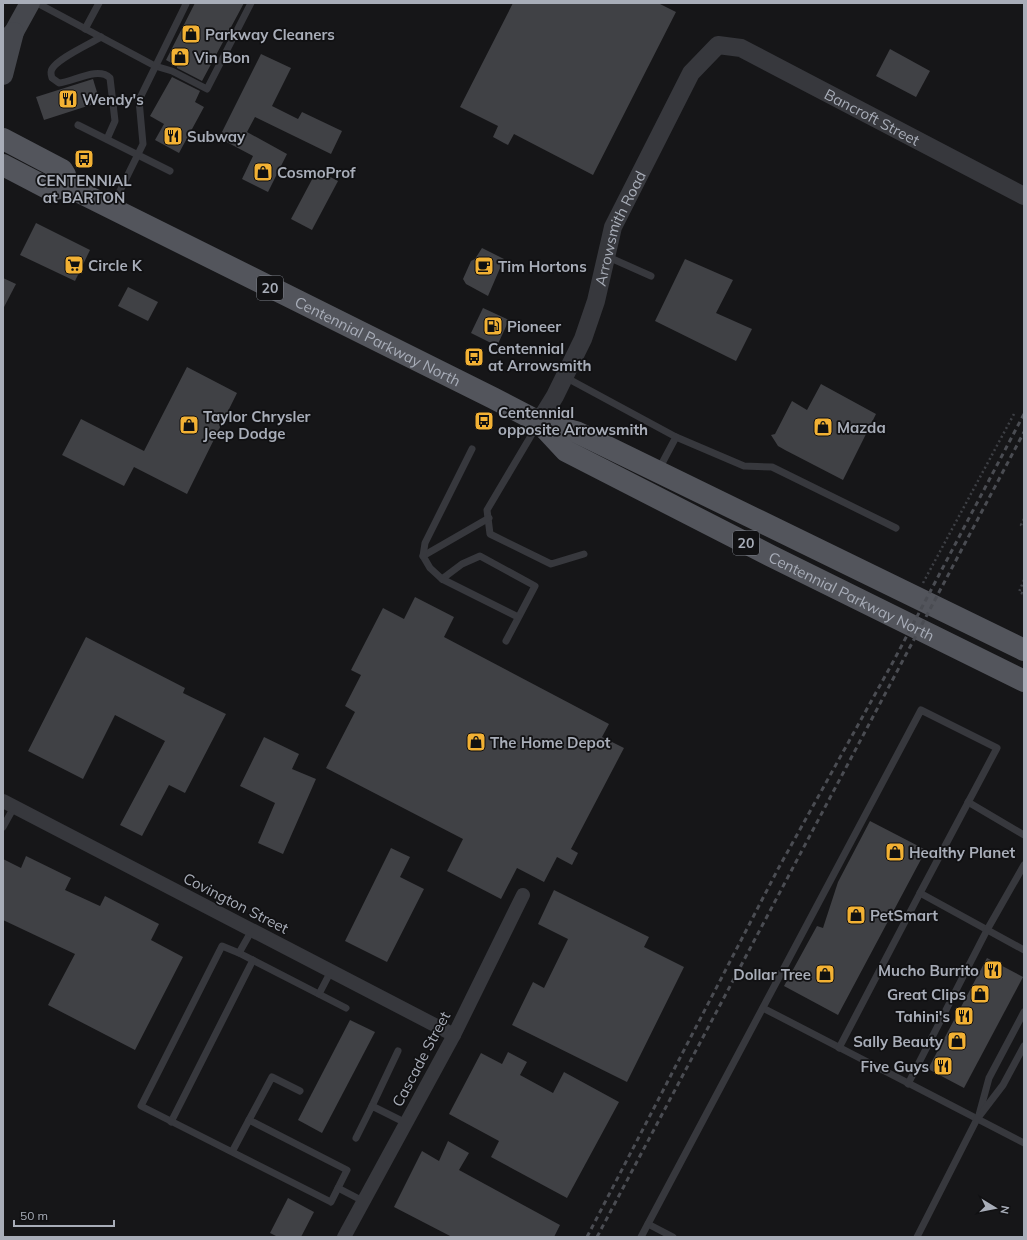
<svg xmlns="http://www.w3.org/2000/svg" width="1027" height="1240" font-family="Mulish,sans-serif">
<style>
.building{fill:#404145}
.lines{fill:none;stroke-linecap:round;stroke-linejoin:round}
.path{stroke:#3d3f44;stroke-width:2.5;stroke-dasharray:2 3;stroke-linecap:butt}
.service{stroke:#37383d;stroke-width:7}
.minor{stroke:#37383d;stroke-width:14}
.tertiary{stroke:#37383d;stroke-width:18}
.secondary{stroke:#45474d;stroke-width:20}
.primary{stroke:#53555c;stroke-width:22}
.rail{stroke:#4a4c52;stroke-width:3;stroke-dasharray:5 4;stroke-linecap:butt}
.labels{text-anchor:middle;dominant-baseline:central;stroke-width:3.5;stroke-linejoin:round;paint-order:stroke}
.shield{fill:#111113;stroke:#7b7e86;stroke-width:1}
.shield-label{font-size:14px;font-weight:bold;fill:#a8adb8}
.poi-label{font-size:15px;font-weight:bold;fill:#a8adb8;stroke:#111113;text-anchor:start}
.street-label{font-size:15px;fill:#a8adb8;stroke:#111113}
</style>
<rect width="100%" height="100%" fill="#161618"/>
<!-- building -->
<g class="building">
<path d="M195,3h49l-42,78 -25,-13v-2l-11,-6z"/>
<path d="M513,3h145l18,9 -83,163 -79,-41 -6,11 -4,-2 -11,-6 5,-11 -38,-19z"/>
<path d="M890,49l40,22 -14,26 -40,-21z"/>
<path d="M261,54l30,14 -19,38 26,13 4,-7 40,19 -11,23 -76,-37 -8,15 40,22 -19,38 -26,-13 11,-23 -34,-18z"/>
<path d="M172,77l28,14 -5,11 9,5 -25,46 -24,-13 9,-16 -14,-8z"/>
<path d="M93,79l7,23 -56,18 -8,-23z"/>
<path d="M317,170l21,11 -26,49 -21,-11z"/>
<path d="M36,223l54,27 -15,31 -55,-26z"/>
<path d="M482,248l22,11 -16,37 -22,-12 -3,-5 8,-18 4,-2z"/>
<path d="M685,259l48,21 -17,33 36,16 -16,32 -81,-40z"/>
<path d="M3,278l13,6 -13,25z"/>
<path d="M128,287l30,15 -10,19 -30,-15z"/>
<path d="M483,308l26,12 -12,26 -26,-13z"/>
<path d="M187,367l50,26 -50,101 -53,-27 -10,19 -62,-31 19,-36 63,32z"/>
<path d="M821,384l55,30 -33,66 -58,-30 -7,-4 -7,-11 4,-1 17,-33 15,9z"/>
<path d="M415,597l39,20 -10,20 165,87 -7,13 22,11 -53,101 7,4 -6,12 -15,-8 -13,25 -27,-14 -16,31 -54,-28 16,-32 -137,-71 29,-56 -10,-6 16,-31 -10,-5 32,-62 21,11z"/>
<path d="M86,637l99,51 -2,5 43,21 -41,79 -16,-8 -27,51 -22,-11 45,-84 -50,-26 -32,64 -55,-28z"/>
<path d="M264,737l35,17 -7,15 24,10 -33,75 -25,-11 17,-40 -35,-17z"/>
<path d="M870,821l56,29 -88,165 -54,-29 33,-60 6,2 15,-46z"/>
<path d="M391,848l19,9 -10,20 24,12 -37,73 -42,-21z"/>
<path d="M26,856l45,22 -6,12 35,16 5,-10 54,28 -8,16 32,17 -48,93 -87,-45 27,-51 -72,-34v-61l18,9z"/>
<path d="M554,890l95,47 -5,10 40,20 -57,115 -115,-57 21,-43 11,6 24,-49 -30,-15z"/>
<path d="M987,958l36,19 -59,111 -36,-19z"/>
<path d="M350,1020l25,12 -53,101 -24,-13z"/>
<path d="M508,1052l19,10 -7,13 33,18 11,-21 55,30 -52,96 -76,-41 8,-16 -50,-27 32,-61 21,11z"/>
<path d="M448,1141l21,12 -10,17 101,55 -6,12h-102l-58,-30 28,-56 17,10z"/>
<path d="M288,1198l26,14 -13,25h-23l-8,-4z"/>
</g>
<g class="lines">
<!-- path -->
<g class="path">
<path d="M1024,519l-3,6 3,1"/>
<path d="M1024,580l-5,12 5,2"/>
<path d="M923,583l91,-169"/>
</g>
<!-- service -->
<g class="service">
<path d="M37,3l118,63 17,5 35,18 44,-86"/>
<path d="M85,29l14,-26"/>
<path d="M101,37c-11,7 -43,21 -49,32 -2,3 -1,6 0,9l7,5c14,-1 39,-17 51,-5l5,43 -8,18"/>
<path d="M78,125l92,46"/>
<path d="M112,207l31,-63 -4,-44 47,-96 -1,-1"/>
<path d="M606,256l45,20"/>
<path d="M565,377l111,60 68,29 28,1 124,61"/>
<path d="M538,424l-51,86 3,24 61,30 33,-10"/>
<path d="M659,469l17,-32"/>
<path d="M489,518l-66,38 7,12 12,11 20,-15 18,-8 55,30 -29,55"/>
<path d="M423,556l2,-13 47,-94"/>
<path d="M442,579l76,38"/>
<path d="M968,802l56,33"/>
<path d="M3,827l11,-20"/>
<path d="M252,930l-13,23 107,55"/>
<path d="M319,994l12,-23"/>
<path d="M763,1008l261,135"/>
<path d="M839,1048l81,-155 104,57"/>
<path d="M908,1084l79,-154 37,-65"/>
<path d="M372,1106l26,-55"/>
<path d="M979,1115l10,-37 35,-66"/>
<path d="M249,1120l23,-43 28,14"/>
<path d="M171,1122l82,-162"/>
<path d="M356,1138l16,-32 34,17"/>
<path d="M232,1152l17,-32 98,50 -16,32 -190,-96 81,-160 17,7"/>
<path d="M338,1188l25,13"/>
<path d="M648,1224l25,13"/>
<path d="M641,1237l280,-527 76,38 -77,145"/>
<path d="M917,1237l60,-118 26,-34 21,-39"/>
</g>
<!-- minor -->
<g class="minor">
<path d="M3,801l451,234"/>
<path d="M344,1237l110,-202 69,-140"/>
</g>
<!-- tertiary -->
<path class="tertiary" id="s1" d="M539,422l16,-26 28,-57 13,-38 17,-74 78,-154 27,-28 23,3 283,148"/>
<!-- secondary -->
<g class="secondary">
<path d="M3,43l11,-11 16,-29"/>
<path d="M3,75l11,-43"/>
</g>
<!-- primary -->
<g class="primary">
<path d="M3,139l59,31 3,5 2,11"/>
<path id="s2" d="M3,165l48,25 16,-4 426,212 46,24 37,10 17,8 431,210"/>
<path id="s3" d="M539,422l27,29 205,105 253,125"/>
</g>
<!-- rail -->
<g class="rail">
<path d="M587,1237l191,-368 115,-207 131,-248"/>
<path d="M597,1237l427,-805"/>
</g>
</g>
<!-- icons -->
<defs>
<g id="shop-square" transform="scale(1)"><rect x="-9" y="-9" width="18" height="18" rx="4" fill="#f2b134" stroke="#111113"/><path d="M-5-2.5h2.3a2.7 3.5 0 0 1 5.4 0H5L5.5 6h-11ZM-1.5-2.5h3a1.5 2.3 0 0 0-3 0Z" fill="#111"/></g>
<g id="restaurant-square" transform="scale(1)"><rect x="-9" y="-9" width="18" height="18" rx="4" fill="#f2b134" stroke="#111113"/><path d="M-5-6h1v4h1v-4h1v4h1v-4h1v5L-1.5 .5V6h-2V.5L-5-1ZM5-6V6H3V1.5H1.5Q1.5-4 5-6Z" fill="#111"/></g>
<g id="bus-square" transform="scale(1)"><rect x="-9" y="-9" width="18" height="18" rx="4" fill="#f2b134" stroke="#111113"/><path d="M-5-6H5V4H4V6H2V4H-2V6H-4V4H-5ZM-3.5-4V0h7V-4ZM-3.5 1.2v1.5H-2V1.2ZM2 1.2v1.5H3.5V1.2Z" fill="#111"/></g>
<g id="supermarket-square" transform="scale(1)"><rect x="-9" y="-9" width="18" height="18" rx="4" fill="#f2b134" stroke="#111113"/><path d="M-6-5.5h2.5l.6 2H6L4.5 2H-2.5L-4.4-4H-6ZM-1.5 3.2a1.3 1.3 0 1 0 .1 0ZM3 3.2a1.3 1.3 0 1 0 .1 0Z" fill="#111"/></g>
<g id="cafe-square" transform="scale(1)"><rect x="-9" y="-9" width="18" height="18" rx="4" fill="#f2b134" stroke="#111113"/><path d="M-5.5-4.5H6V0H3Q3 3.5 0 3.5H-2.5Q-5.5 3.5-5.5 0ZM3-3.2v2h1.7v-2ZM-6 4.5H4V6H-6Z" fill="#111"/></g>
<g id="fuel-square" transform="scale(1)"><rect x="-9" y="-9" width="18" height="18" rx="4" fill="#f2b134" stroke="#111113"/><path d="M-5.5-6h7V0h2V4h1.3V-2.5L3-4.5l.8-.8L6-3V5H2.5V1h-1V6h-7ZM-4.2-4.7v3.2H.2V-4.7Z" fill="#111"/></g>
</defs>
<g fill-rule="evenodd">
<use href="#shop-square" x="191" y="34"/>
<use href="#shop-square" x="180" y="57"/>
<use href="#restaurant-square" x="68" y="99"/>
<use href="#restaurant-square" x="173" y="136"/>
<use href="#bus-square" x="84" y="159"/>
<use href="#shop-square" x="263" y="172"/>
<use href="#supermarket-square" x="74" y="265"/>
<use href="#cafe-square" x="484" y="266"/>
<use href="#fuel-square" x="493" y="326"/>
<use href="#bus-square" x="474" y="357"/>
<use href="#bus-square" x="484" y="421"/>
<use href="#shop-square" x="189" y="425"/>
<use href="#shop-square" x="823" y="427"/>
<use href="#shop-square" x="476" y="742"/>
<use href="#shop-square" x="895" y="852"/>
<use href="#shop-square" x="856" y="915"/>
<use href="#restaurant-square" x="993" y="970"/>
<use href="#shop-square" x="825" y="974"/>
<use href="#shop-square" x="980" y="994"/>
<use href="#restaurant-square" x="964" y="1016"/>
<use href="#shop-square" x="957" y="1041"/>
<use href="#restaurant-square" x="943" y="1066"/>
</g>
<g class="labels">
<!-- shield labels -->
<g class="shield">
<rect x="257" y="276" width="26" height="24" rx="3"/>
<rect x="733" y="531" width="26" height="24" rx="3"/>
</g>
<g class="shield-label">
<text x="270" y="288">20</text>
<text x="746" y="543">20</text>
</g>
<!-- poi labels -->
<g class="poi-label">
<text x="205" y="34">Parkway Cleaners</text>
<text x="194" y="57">Vin Bon</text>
<text x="82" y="99">Wendy's</text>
<text x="187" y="136">Subway</text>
<text x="277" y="172">CosmoProf</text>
<text x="84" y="180" text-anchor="middle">CENTENNIAL<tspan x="84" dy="17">at BARTON</tspan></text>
<text x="88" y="265">Circle K</text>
<text x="498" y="266">Tim Hortons</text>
<text x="507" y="326">Pioneer</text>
<text x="488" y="348">Centennial<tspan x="488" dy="17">at Arrowsmith</tspan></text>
<text x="498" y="412">Centennial<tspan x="498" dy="17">opposite Arrowsmith</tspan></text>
<text x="203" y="416">Taylor Chrysler<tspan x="203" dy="17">Jeep Dodge</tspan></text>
<text x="837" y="427">Mazda</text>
<text x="490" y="742">The Home Depot</text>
<text x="909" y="852">Healthy Planet</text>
<text x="870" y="915">PetSmart</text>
<text x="979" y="970" text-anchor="end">Mucho Burrito</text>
<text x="811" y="974" text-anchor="end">Dollar Tree</text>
<text x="966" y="994" text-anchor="end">Great Clips</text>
<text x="950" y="1016" text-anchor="end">Tahini's</text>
<text x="943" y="1041" text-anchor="end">Sally Beauty</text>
<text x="929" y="1066" text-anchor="end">Five Guys</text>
</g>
<!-- street labels -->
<g class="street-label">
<text stroke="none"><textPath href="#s1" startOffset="593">Bancroft Street</textPath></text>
<text stroke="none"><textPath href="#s1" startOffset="211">Arrowsmith Road</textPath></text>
<text stroke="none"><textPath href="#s2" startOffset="418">Centennial Parkway North</textPath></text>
<text stroke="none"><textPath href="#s3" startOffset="360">Centennial Parkway North</textPath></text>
<text transform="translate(236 903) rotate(27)">Covington Street</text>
<text transform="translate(421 1059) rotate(-62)">Cascade Street</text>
</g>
</g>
<!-- border -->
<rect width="1027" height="1240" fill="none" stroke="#a8adb8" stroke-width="8"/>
<!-- north arrow -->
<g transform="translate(995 1208) rotate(100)" stroke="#111113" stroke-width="3" paint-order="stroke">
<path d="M0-3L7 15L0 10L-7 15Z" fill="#a8adb8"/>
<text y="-6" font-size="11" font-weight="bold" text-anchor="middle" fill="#a8adb8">N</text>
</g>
<!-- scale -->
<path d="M14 1220v6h100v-6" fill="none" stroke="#a8adb8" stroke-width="2"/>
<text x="20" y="1220" font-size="12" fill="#a8adb8" stroke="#111113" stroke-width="3" paint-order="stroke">50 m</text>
</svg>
